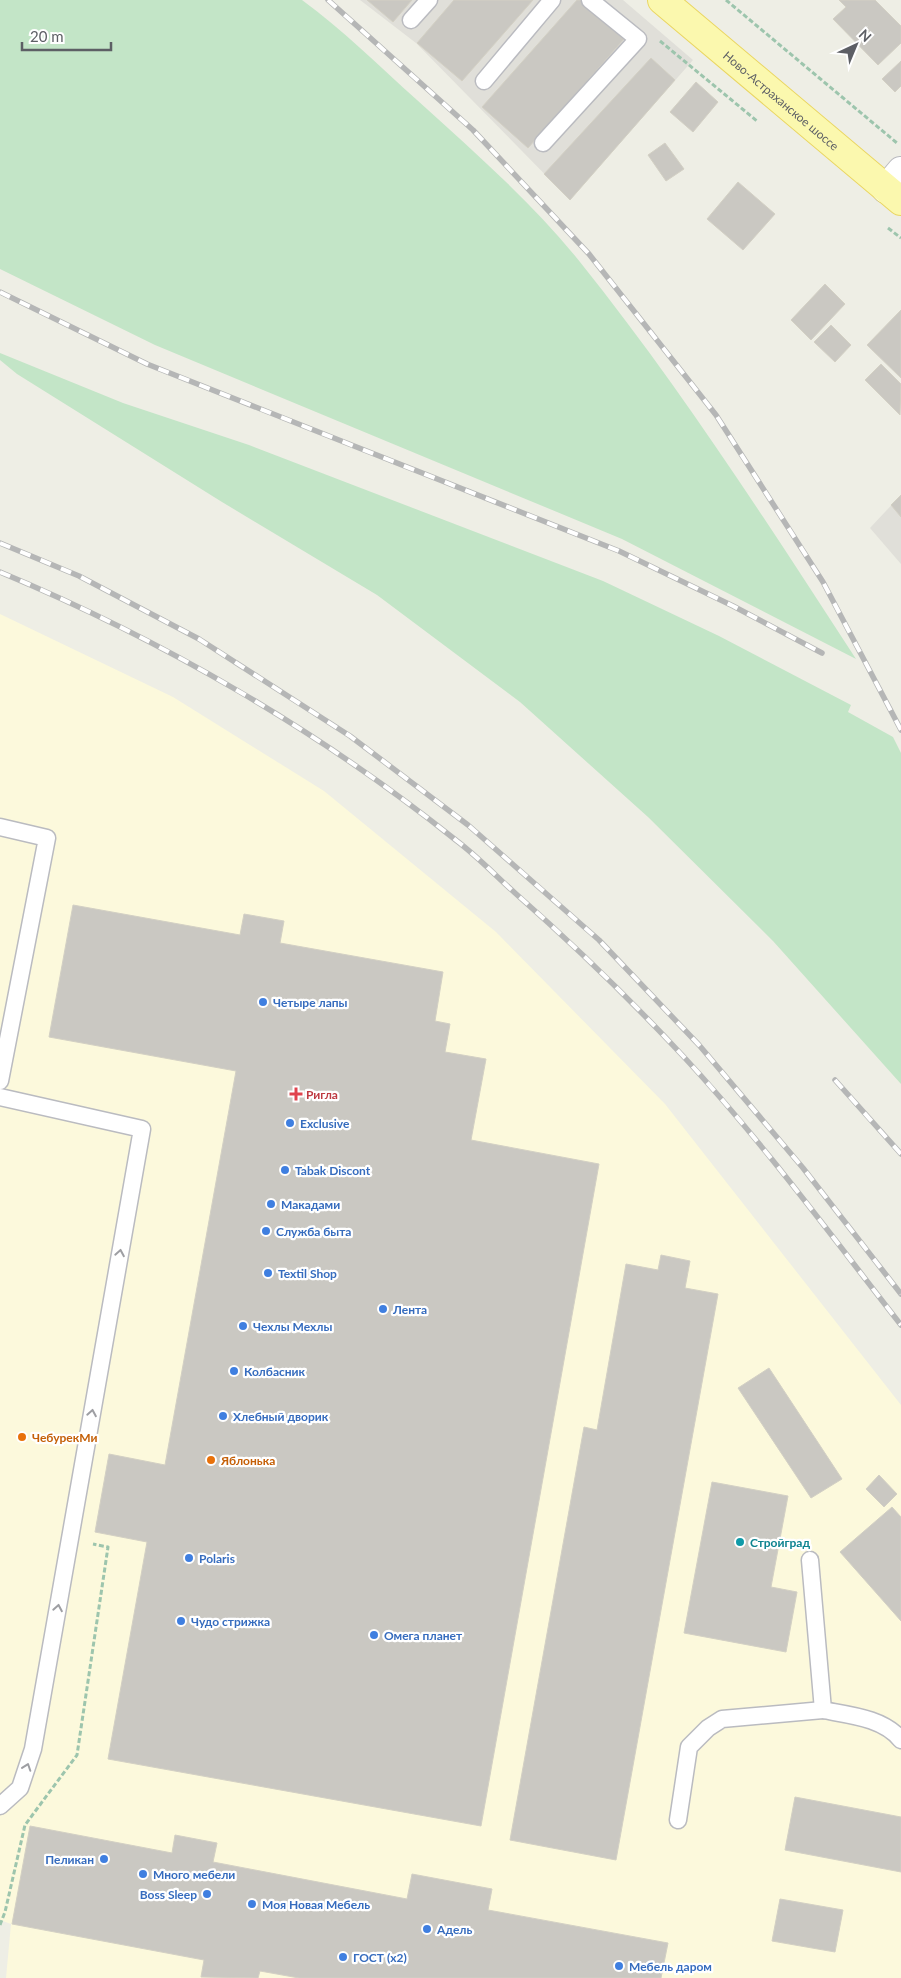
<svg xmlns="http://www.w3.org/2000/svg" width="901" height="1978" font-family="Lato,sans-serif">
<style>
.commercial{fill:#fcf9dc}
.industrial{fill:#e0dfd9}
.green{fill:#c3e5c7}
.building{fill:#cac8c2;stroke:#d3d0c4}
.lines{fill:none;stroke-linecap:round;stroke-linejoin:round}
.service-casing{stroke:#babbc0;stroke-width:19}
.minor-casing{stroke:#babbc0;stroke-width:30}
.primary-casing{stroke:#ead662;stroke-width:30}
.path{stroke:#9dc5ad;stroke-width:3;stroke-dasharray:5 2.5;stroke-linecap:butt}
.service{stroke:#fff;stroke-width:16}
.minor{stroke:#fff;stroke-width:28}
.primary{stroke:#fbf8ae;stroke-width:28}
.rail-casing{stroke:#b5b6b6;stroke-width:5.5}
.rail{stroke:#fff;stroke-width:4;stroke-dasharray:11;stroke-linecap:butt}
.oneway{stroke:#9e9fa3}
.shop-dot{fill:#3f7fe0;stroke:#fff;stroke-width:2}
.health-dot{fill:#e0444e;stroke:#fff;stroke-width:2}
.food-dot{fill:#e8710a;stroke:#fff;stroke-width:2}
.culture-dot{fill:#0f9aa8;stroke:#fff;stroke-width:2}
.labels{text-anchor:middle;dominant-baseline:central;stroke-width:4.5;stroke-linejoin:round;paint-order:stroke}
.street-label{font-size:12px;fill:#5d5f65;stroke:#fff}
.shop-label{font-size:12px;font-weight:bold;fill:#366cbe;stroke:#fff;text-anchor:start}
.health-label{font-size:12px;font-weight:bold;fill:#be3a42;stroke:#fff;text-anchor:start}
.food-label{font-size:12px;font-weight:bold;fill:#c56008;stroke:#fff;text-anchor:start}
.culture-label{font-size:12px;font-weight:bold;fill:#0d838f;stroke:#fff;text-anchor:start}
</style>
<rect width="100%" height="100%" fill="#eeeee5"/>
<!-- commercial -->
<path class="commercial" d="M0,614l173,83 151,94 172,141 169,172 236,301v573h-895l5,-54 -11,-4z"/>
<!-- industrial -->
<g class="industrial">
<path d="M360,0h263l70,60 -123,140 -154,-157z"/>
<path d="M901,495v69l-31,-36z"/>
</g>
<!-- green -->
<g class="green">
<path d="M0,0h302c41,30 77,66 115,100 56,51 116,103 163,162 101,126 188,262 276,397l-234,-120 -467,-194 -155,-76z"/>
<path d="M0,353l123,50 126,42 354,136 116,55 132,69 -3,7 45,25 8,16v331l-128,-143 -125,-124 -128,-115 -143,-107 -155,-93 -205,-128 -17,-14z"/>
</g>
<!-- building -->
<g class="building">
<path d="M367,0h45l-19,22z"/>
<path d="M454,0h79l-71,81 -45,-38z"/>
<path d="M577,0h3l44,39 -96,109 -46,-41z"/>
<path d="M839,0h36l26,26v17l-23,22 -45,-46 13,-12z"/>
<path d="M651,58l24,22 -105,120 -26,-26z"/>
<path d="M901,61v25l-6,6 -13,-13z"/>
<path d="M696,82l22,20 -25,30 -23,-20z"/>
<path d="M665,143l19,26 -18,12 -18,-26z"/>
<path d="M738,182l37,32 -32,36 -36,-31z"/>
<path d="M825,284l20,20 -34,36 -20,-20z"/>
<path d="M901,310v68l-34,-33z"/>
<path d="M831,325l20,20 -16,17 -21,-20z"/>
<path d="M881,364l20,20 -1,31 -35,-35z"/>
<path d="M901,495v22l-10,-12z"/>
<path d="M73,905l167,30 4,-21 40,7 -4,22 163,29 -8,49 15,3 -5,28 41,7 -15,81 128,24 -118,662 -373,-67 39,-217 -52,-10 14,-78 56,11 71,-394 -187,-34z"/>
<path d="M661,1255l29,6 -5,27 33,6 -102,566 -106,-20 74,-413 13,3 29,-166 32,6z"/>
<path d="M769,1368l73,111 -31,19 -73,-110z"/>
<path d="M879,1475l18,19 -13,13 -18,-18z"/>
<path d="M712,1482l76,14 -17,91 26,5 -11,60 -102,-19z"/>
<path d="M892,1507l9,10v104l-61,-69z"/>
<path d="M795,1797l106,20v55l-116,-22z"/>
<path d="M30,1826l142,27 3,-18 42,8 -4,19 194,37 5,-25 80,15 -4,21 180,33 -7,35h-362l-39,-7 -2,7 -57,-1 3,-17 -192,-36z"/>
<path d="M780,1899l63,11 -8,42 -63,-11z"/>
</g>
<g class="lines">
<!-- service casing -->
<g class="service-casing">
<g id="service">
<path d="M411,20l18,-20"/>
<path d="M484,81l68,-81"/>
<path d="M543,143l95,-104 -48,-39"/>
<path d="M0,827l47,11 -47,243"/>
<path d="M0,1097l142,32 -109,620 -13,39 -20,18"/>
<path d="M810,1560l13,150c26,5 61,8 78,30"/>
<path d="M678,1820l11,-73 19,-19 14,-9 101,-9"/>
</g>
</g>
<!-- minor casing -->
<g class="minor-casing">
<path id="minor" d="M886,189l15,-18"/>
</g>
<!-- primary casing -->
<g class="primary-casing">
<g id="primary">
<path id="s1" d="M662,0l239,201"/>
</g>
</g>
<!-- path -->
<g class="path">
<path d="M726,0l171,143"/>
<path d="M660,41l97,80"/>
<path d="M888,228l13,10"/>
<path d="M0,1925l5,-13 20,-87 52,-70 31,-208 -15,-3"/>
</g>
<!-- service -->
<use href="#service" class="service"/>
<!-- minor -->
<use href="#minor" class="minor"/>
<!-- primary -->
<use href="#primary" class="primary"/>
<!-- rail casing -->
<g class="rail-casing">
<g id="rail">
<path d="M328,0l145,130 116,124 127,161 107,167 78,148"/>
<path d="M0,292l147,72 472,187 114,55 89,47"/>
<path d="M0,543l79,33 120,63 151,97 118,89 131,115 100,105 104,123 98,126"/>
<path d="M0,572c161,67 321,160 457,269 21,16 39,35 58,52 59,52 115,106 168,163 78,84 147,178 218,269"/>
<path d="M835,1080l66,74"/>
</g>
</g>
<!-- rail -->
<use href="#rail" class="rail"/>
</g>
<!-- one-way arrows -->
<defs><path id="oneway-chevron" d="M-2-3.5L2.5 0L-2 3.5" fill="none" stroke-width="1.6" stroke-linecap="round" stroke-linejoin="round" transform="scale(1.25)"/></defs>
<g class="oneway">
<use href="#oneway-chevron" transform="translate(120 1253) rotate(-80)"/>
<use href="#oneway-chevron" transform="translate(92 1413) rotate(-80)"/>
<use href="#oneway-chevron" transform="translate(58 1608) rotate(-80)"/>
<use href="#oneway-chevron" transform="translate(27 1767) rotate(-71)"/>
</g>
<!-- markers -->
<g class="shop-dot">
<circle cx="263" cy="1002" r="5"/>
<circle cx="290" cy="1123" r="5"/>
<circle cx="285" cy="1170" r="5"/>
<circle cx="271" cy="1204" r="5"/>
<circle cx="266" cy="1231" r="5"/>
<circle cx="268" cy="1273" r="5"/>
<circle cx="383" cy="1309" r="5"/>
<circle cx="243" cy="1326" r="5"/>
<circle cx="234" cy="1371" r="5"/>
<circle cx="223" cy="1416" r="5"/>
<circle cx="189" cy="1558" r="5"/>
<circle cx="181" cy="1621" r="5"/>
<circle cx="374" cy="1635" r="5"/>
<circle cx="104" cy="1859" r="5"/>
<circle cx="143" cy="1874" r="5"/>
<circle cx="207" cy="1894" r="5"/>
<circle cx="252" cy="1904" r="5"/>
<circle cx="427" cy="1929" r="5"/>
<circle cx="343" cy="1957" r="5"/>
<circle cx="619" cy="1966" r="5"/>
</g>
<path class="health-dot" d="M293.5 1086.5h5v5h5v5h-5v5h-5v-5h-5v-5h5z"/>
<g class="food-dot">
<circle cx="22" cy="1437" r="5"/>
<circle cx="211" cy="1460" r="5"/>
</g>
<circle class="culture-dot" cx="740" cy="1542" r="5"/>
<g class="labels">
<!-- street labels -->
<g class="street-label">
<text stroke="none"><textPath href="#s1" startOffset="156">Ново-Астраханское шоссе</textPath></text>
</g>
<!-- shop labels -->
<g class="shop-label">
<text x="273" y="1002">Четыре лапы</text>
<text x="300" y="1123">Exclusive</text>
<text x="295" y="1170">Tabak Discont</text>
<text x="281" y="1204">Макадами</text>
<text x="276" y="1231">Служба быта</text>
<text x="278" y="1273">Textil Shop</text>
<text x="393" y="1309">Лента</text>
<text x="253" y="1326">Чехлы Мехлы</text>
<text x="244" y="1371">Колбасник</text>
<text x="233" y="1416">Хлебный дворик</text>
<text x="199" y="1558">Polaris</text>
<text x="191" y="1621">Чудо стрижка</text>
<text x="384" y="1635">Омега планет</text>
<text x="94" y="1859" text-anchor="end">Пеликан</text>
<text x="153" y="1874">Много мебели</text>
<text x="197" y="1894" text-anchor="end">Boss Sleep</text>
<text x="262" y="1904">Моя Новая Мебель</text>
<text x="437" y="1929">Адель</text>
<text x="353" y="1957">ГОСТ (x2)</text>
<text x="629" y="1966">Мебель даром</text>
</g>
<!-- health labels -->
<g class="health-label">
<text x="306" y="1094">Ригла</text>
</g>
<!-- food labels -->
<g class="food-label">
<text x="32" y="1437">ЧебурекМи</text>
<text x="221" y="1460">Яблонька</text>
</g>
<!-- culture labels -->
<g class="culture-label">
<text x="750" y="1542">Стройград</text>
</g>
</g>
<!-- north arrow -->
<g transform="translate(856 45) rotate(44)" stroke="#ffffff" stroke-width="4" paint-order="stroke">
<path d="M0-4L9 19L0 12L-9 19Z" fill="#5d5f65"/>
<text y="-8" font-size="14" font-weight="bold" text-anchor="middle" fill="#5d5f65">N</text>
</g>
<!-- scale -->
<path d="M22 42v8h89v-8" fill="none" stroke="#5d5f65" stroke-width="2.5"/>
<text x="30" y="42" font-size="15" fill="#5d5f65" stroke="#ffffff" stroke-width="4" paint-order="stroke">20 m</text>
</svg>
